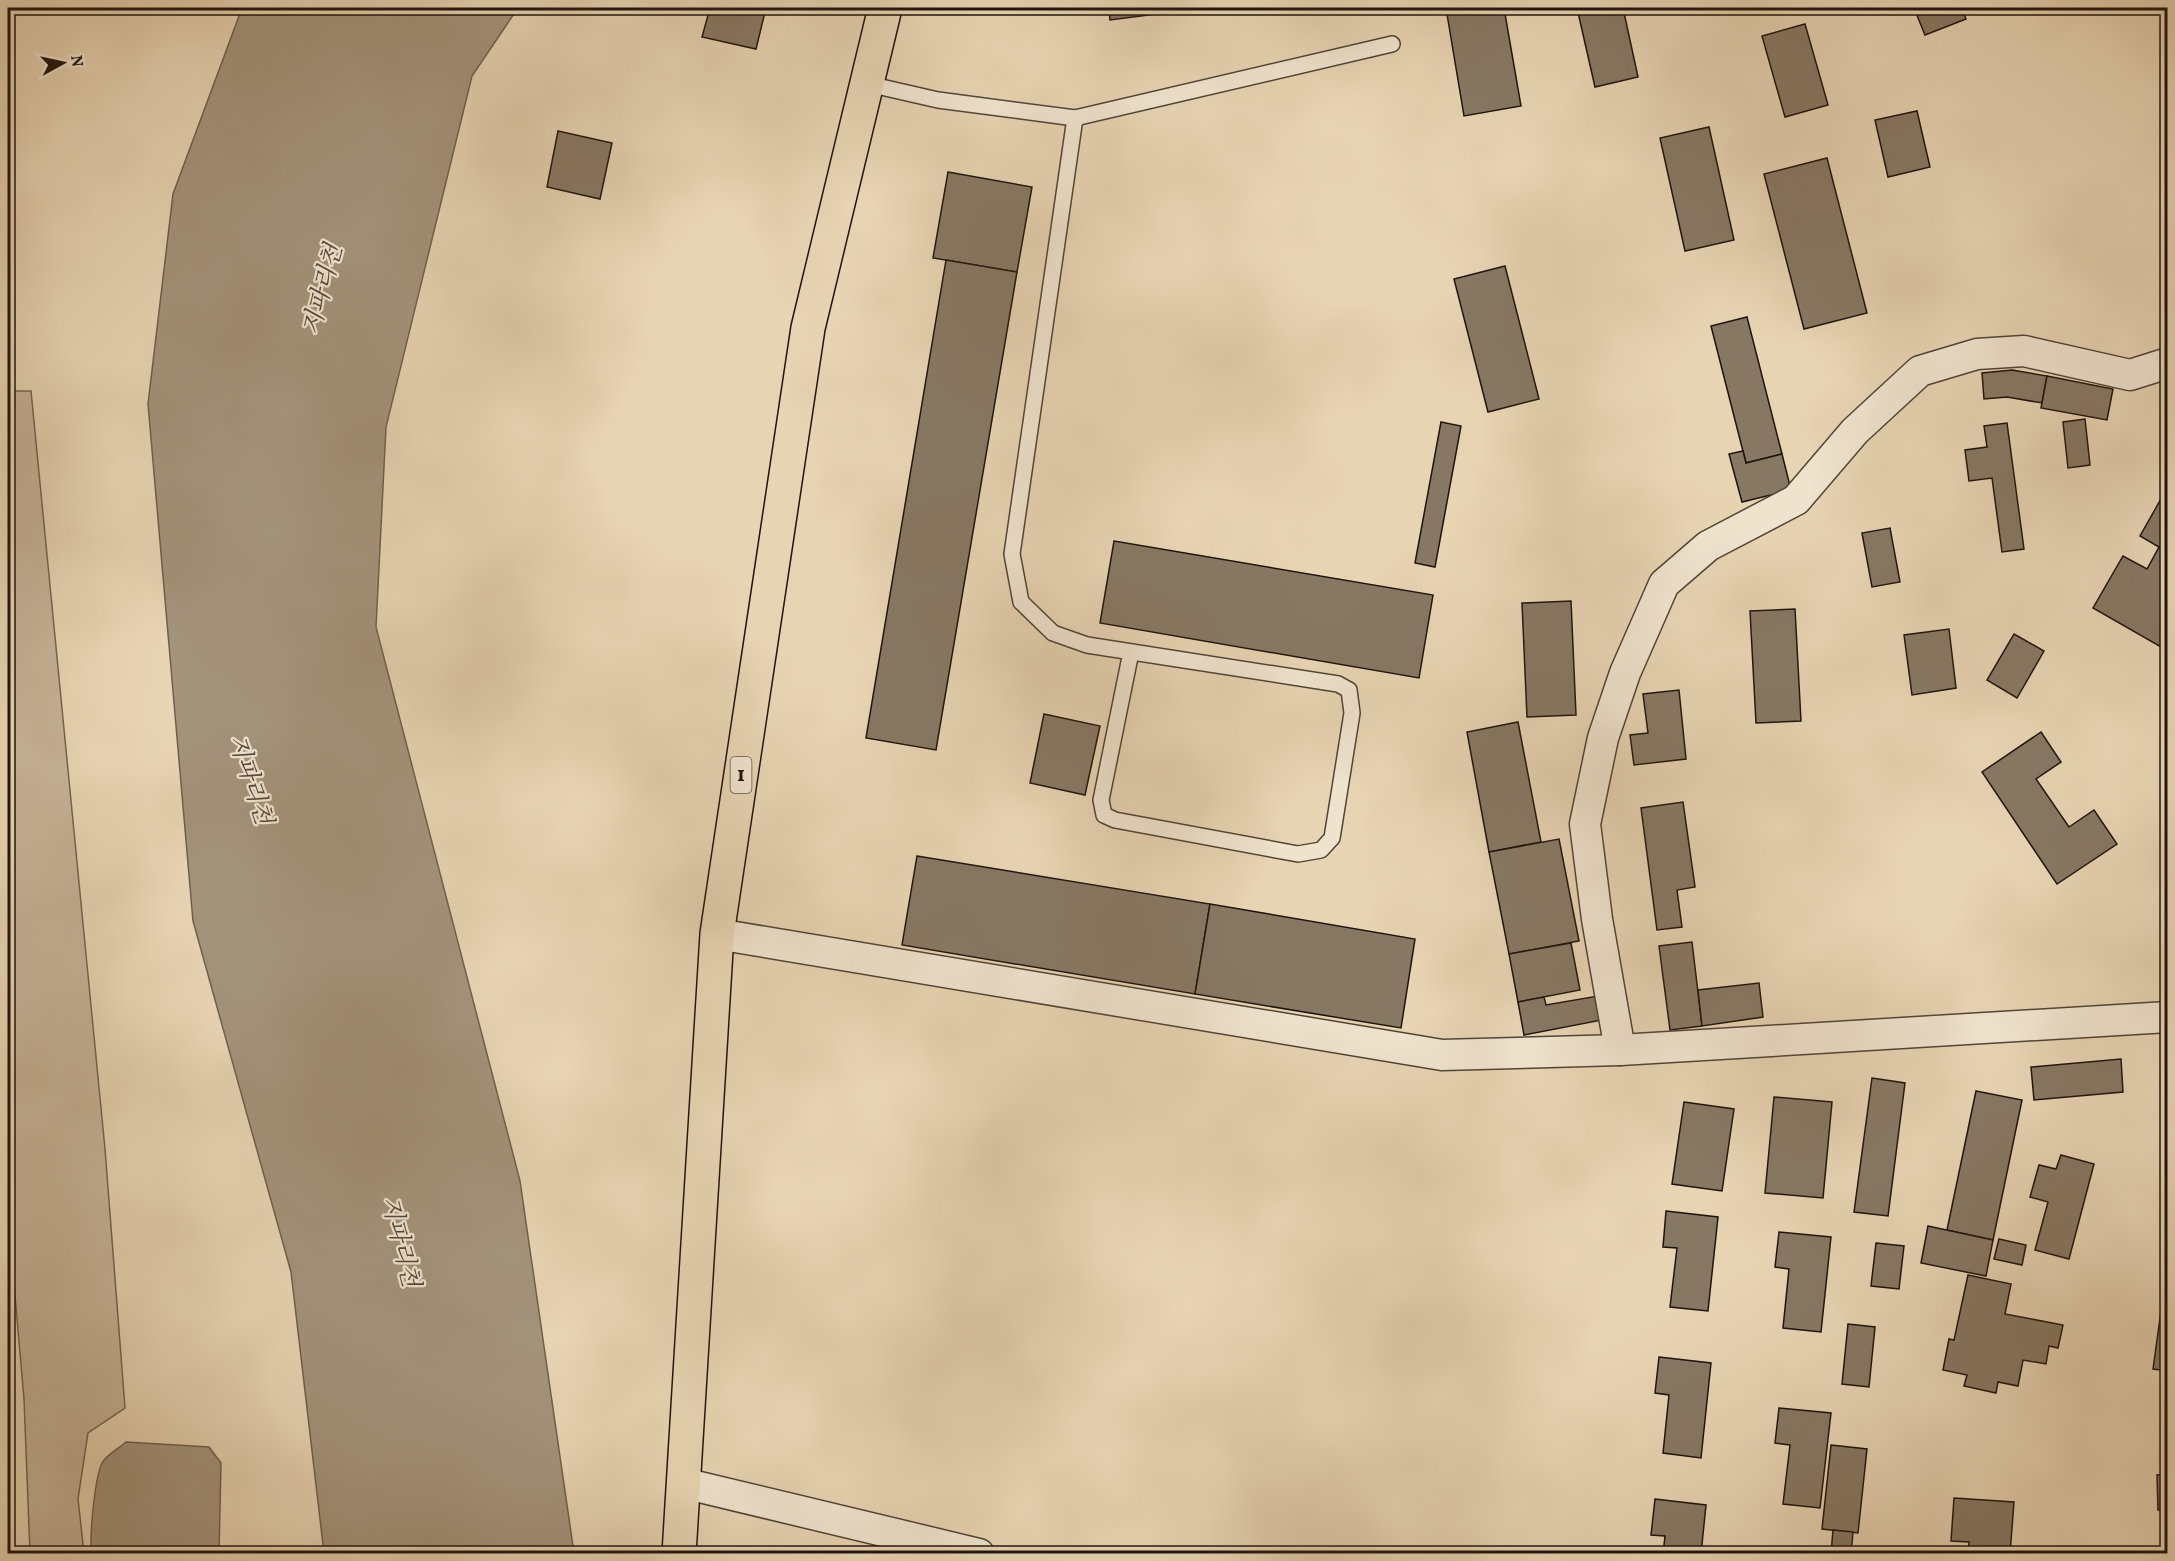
<svg xmlns="http://www.w3.org/2000/svg" width="2175" height="1561" font-family="Vollkorn,'Noto Serif KR',serif">
<style>
.green{fill:#c5b397;stroke:#726452;stroke-width:1.5}
.water{fill:#a3937b;stroke:#6e604f;stroke-width:1.5}
.building{fill:#877864;stroke:#1f140e;stroke-width:1.5}
.lines{fill:none;stroke-linecap:round;stroke-linejoin:round}
.service-casing{stroke:#514437;stroke-width:18}
.minor-casing{stroke:#514437;stroke-width:33}
.primary-casing{stroke:#1f140e;stroke-width:36}
.service{stroke:#efe3ce;stroke-width:15}
.minor{stroke:#efe3ce;stroke-width:30}
.primary{stroke:#e7d4b3;stroke-width:33}
.labels{text-anchor:middle;dominant-baseline:central;stroke-width:4.5;stroke-linejoin:round;paint-order:stroke}
.shield{fill:#efe3ce;stroke:#5d5248;stroke-width:1.5}
.shield-label{font-size:21px;font-weight:bold;fill:#1f140e}
.water-label{font-size:24px;font-style:italic;fill:#54473a;stroke:#efe3ce}
</style>
<rect width="100%" height="100%" fill="#e7d4b3"/>
<filter id="stains"><feTurbulence type="fractalNoise" baseFrequency=".00333" numOctaves="4"/><feColorMatrix values="0 0 0 0 .2 0 0 0 0 .09 0 0 0 0 .02 0 0 0 .5 -.17"/></filter>
<radialGradient id="worn" r=".72"><stop offset=".6" stop-color="#630" stop-opacity="0"/><stop offset="1" stop-color="#630" stop-opacity=".3"/></radialGradient>
<!-- green -->
<path class="green" d="M8,391h23l74,758 20,259 -37,25 -10,66 6,54h-54l-6,-154 -16,-184z"/>
<!-- water -->
<g class="water">
<path d="M242,8h276l-46,68 -86,351 -10,200 144,554 54,372h-250l-33,-281 -98,-351 -45,-517 25,-210z"/>
<path d="M126,1442l83,5 12,16 -2,90h-127c-3,-14 3,-83 12,-93 6,-7 15,-12 22,-18z"/>
</g>
<!-- building -->
<g class="building">
<path d="M710,8h56l-10,41 -54,-12z"/>
<path d="M1109,8h95l-94,12z"/>
<path d="M1446,8h58l17,98 -57,10z"/>
<path d="M1577,8h46l15,69 -43,10z"/>
<path d="M1914,8h48l4,11 -41,16z"/>
<path d="M1805,24l23,81 -43,12 -23,-81z"/>
<path d="M1917,111l13,56 -42,10 -13,-57z"/>
<path d="M1709,127l25,113 -49,11 -25,-113z"/>
<path d="M558,131l54,12 -12,56 -53,-12z"/>
<path d="M1827,158l40,155 -63,16 -40,-155z"/>
<path d="M948,172l84,15 -15,85 -84,-14z"/>
<path d="M946,260l71,12 -81,478 -70,-12z"/>
<path d="M1505,266l34,133 -51,13 -34,-133z"/>
<path d="M1747,317l35,137 -36,9 -35,-137z"/>
<path d="M2012,370l35,6 -5,27 -35,-6 -23,2 -2,-26z"/>
<path d="M2047,376l66,13 -6,31 -66,-12z"/>
<path d="M2085,419l5,46 -22,3 -5,-46z"/>
<path d="M1441,422l20,4 -26,141 -20,-4z"/>
<path d="M2007,423l17,126 -22,3 -10,-74 -23,3 -4,-31 22,-3 -3,-21z"/>
<path d="M1743,451l3,12 36,-9 9,36 -49,12 -13,-48z"/>
<path d="M2166,490h2v161l-75,-43 30,-52 24,13 12,-22 -19,-11z"/>
<path d="M1890,528l10,54 -28,5 -10,-54z"/>
<path d="M1114,541l319,54 -14,83 -319,-55z"/>
<path d="M1571,601l5,114 -49,2 -5,-114z"/>
<path d="M1795,609l6,112 -45,2 -6,-112z"/>
<path d="M1949,629l7,59 -44,7 -8,-60z"/>
<path d="M2014,634l30,17 -27,47 -30,-18z"/>
<path d="M1679,690l7,69 -52,6 -4,-30 18,-2 -5,-39z"/>
<path d="M1044,714l56,12 -15,69 -55,-12z"/>
<path d="M1518,722l23,120 -52,10 -22,-120z"/>
<path d="M2041,732l20,30 -25,17 33,48 25,-17 23,34 -60,40 -75,-112z"/>
<path d="M1683,802l12,85 -18,3 5,37 -25,3 -16,-122z"/>
<path d="M1559,839l20,102 -70,13 -20,-102z"/>
<path d="M917,856l293,48 -15,90 -293,-49z"/>
<path d="M1210,904l205,35 -14,89 -206,-34z"/>
<path d="M1692,942l10,84 -32,4 -11,-84z"/>
<path d="M1571,943l9,47 -62,12 -9,-48z"/>
<path d="M1759,983l4,34 -61,9 -4,-36z"/>
<path d="M1598,996l4,24 -78,15 -6,-33 26,-5 2,8z"/>
<path d="M2121,1059l2,33 -89,8 -3,-33z"/>
<path d="M1872,1078l33,5 -17,133 -34,-4z"/>
<path d="M1976,1091l46,9 -29,140 -46,-10z"/>
<path d="M1774,1097l58,5 -9,96 -58,-5z"/>
<path d="M1684,1102l50,7 -12,82 -50,-7z"/>
<path d="M2061,1155l33,9 -25,95 -34,-9 13,-48 -18,-5 9,-32 17,4z"/>
<path d="M1666,1211l52,6 -10,94 -38,-4 7,-59 -14,-1z"/>
<path d="M1928,1226l65,14 -7,36 -65,-13z"/>
<path d="M1779,1232l52,5 -10,95 -38,-4 6,-59 -14,-2z"/>
<path d="M1999,1239l27,6 -4,20 -28,-6z"/>
<path d="M1876,1243l28,3 -5,43 -28,-3z"/>
<path d="M2168,1260v111l-15,-2z"/>
<path d="M1968,1275l43,9 -6,30 58,11 -5,23 -9,-2 -3,18 -23,-4 -5,26 -20,-4 -2,11 -32,-7 3,-11 -24,-5 6,-31 5,1z"/>
<path d="M1848,1324l27,3 -6,60 -27,-3z"/>
<path d="M1659,1357l52,6 -10,95 -38,-5 6,-58 -14,-2z"/>
<path d="M1779,1408l52,5 -11,95 -37,-4 7,-59 -15,-2z"/>
<path d="M1831,1445l36,4 -9,84 -36,-4z"/>
<path d="M2168,1474v36h-10l-1,-35z"/>
<path d="M1954,1498l60,4 -4,52h-42l1,-12 -18,-1z"/>
<path d="M1655,1499l51,6 -5,49h-38l2,-18 -14,-1z"/>
<path d="M1833,1530l20,2 -2,22h-20z"/>
</g>
<g class="lines">
<!-- service casing -->
<g class="service-casing">
<g id="service">
<path d="M868,84l70,16 137,18 317,-74"/>
<path d="M1075,118l-63,436 9,48 32,31 34,12 251,39 11,6 3,23 -20,125 -11,12 -23,4 -183,-34 -11,-5 -3,-15 30,-148"/>
</g>
</g>
<!-- minor casing -->
<g class="minor-casing">
<g id="minor">
<path d="M717,934l725,121 178,-5 548,-33"/>
<path d="M1620,1050l-23,-131 -12,-95 18,-86 22,-65 39,-89 44,-38 88,-46 59,-69 65,-60 57,-17 47,-3 106,24 38,-12"/>
<path d="M683,1483l296,71"/>
</g>
</g>
<!-- primary casing -->
<g class="primary-casing">
<path id="primary" d="M679,1554l38,-620 91,-606 77,-320"/>
</g>
<!-- service -->
<use href="#service" class="service"/>
<!-- minor -->
<use href="#minor" class="minor"/>
<!-- primary -->
<use href="#primary" class="primary"/>
</g>
<g class="labels">
<!-- shield labels -->
<rect class="shield" x="730.5" y="757" width="21" height="36" rx="4.5"/>
<g class="shield-label">
<text x="741" y="775">1</text>
</g>
<!-- water labels -->
<g class="water-label">
<text transform="translate(324 290) rotate(-75)">지파리천</text>
<text transform="translate(249 780) rotate(72)">지파리천</text>
<text transform="translate(399 1242) rotate(76)">지파리천</text>
</g>
</g>
<!-- margin -->
<rect width="2175" height="1561" fill="none" stroke="#e7d4b3" stroke-width="30"/>
<rect x="9" y="9" width="2157" height="1543" fill="none" stroke="#1f140e" stroke-width="3"/>
<rect x="15" y="15" width="2145" height="1531" fill="none" stroke="#1f140e" stroke-width="1.5"/>
<!-- north arrow -->
<g transform="translate(63 63) rotate(82)" stroke="#efe3ce" stroke-width="4.5" paint-order="stroke">
<path d="M0-4.5L10 22L0 15L-10 22Z" fill="#1f140e"/>
<text y="-9" font-size="16" font-weight="bold" text-anchor="middle" fill="#1f140e">N</text>
</g>
<rect width="100%" height="100%" filter="url(#stains)"/>
<rect width="100%" height="100%" fill="url(#worn)"/>
</svg>
